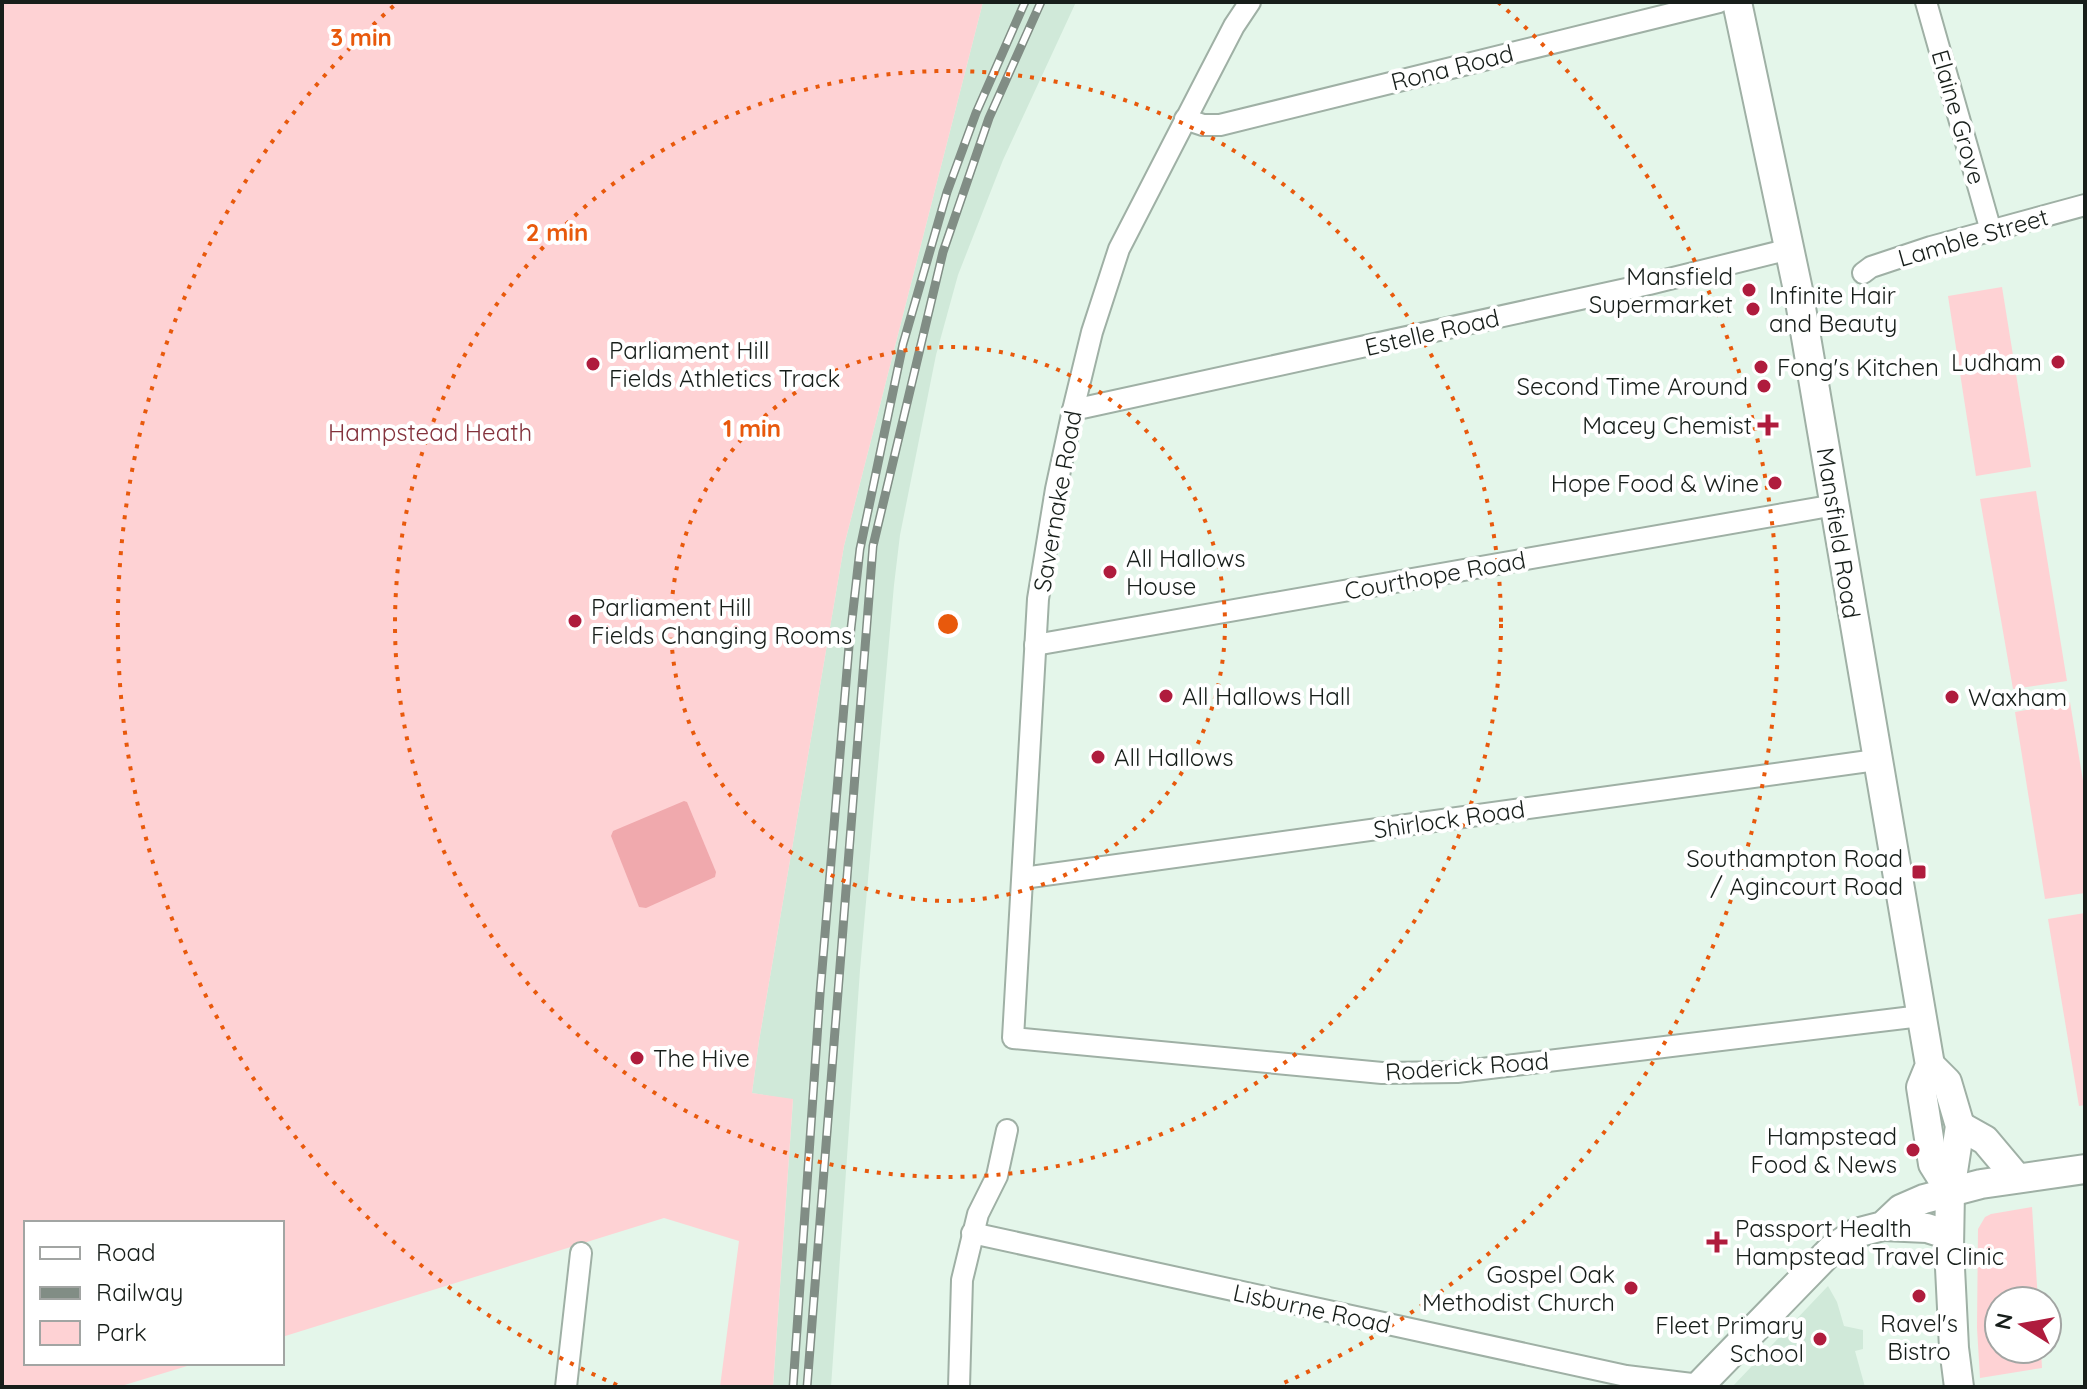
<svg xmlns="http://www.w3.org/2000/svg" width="2087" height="1389" font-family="Quicksand,sans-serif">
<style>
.built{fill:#d0e9d9}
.green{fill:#fed2d4}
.water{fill:#f0a9ad}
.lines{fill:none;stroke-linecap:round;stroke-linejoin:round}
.street-casing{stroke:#9fb0a5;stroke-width:24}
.secondary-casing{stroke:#9fb0a5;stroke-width:32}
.street{stroke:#fff;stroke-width:20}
.secondary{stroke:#fff;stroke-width:28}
.rail-casing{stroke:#818d85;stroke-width:9}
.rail{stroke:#fff;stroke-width:6;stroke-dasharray:18;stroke-linecap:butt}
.ring{fill:none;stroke:#e8590c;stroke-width:4;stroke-dasharray:4 8}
.poi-dot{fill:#af1c3d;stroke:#fff;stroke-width:3}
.labels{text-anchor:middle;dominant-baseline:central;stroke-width:8;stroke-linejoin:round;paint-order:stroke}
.street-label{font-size:24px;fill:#171e1a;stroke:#fff}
.poi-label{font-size:24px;fill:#171e1a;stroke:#fff;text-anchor:start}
.park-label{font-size:24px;fill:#84323c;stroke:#fff}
.centre{fill:#e8590c;stroke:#fff;stroke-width:4}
.ring-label{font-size:24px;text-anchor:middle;font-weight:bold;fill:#e8590c;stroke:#fff;stroke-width:8;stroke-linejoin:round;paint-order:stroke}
</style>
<rect width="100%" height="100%" fill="#e4f6ea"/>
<!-- built -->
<g class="built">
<path d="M983,2h93l-73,158 -45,115 -22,80 -36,180 -6,50 -34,385 -29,417h-58l20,-287 -41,-7 7,-52 85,-495z"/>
<path d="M1828,1286l9,16 7,24 19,4v19l-8,2 10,36h-133z"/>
</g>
<!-- green -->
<g class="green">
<path d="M2,2h981l-139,544 -85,495 -7,52 41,6 -20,288h-53l19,-146 -75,-23 -382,119v-114h-256v140h171l-79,24h-116z"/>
<path d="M2002,287l29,180 -55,9 -28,-180z"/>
<path d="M2036,491l31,190 -54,8 -33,-190z"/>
<path d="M2070,702l15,91v100l-40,6 -30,-187z"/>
<path d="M2085,913v192l-6,1 -31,-187z"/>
<path d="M2032,1207l6,94h-39v48h42l1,19 -62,10 -3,-50 1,-99 7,-12 6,-3z"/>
</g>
<!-- water -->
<path class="water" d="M684,801l3,1 29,70 -1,5 -69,31 -7,-1 -28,-71 2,-5z"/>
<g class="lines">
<!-- street casing -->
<g class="street-casing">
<g id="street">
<path d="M1250,2l-16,24 -28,54 -87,169 -27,83 -19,78 -17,79 -18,110 -25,439 369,35 75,-1 464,-56"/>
<path d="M1926,2l65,229"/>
<path d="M1185,119l18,6h17l499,-123"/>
<path d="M1863,273l8,-6 60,-20 154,-42"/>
<path d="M1073,410l576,-126 141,-35"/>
<path d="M1035,645l800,-140"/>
<path d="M1023,878l853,-118"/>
<path d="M972,1233l654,143 74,9"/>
<path d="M566,1387l15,-134"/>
<path d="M959,1387l3,-107 16,-66 19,-38 10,-46"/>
</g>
</g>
<!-- secondary casing -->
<g class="secondary-casing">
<g id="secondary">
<path d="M1737,2l61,288 132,775 -9,22 12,77 17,27"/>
<path d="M1930,1065l17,17 13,44 -10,65 -1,57 5,100 5,39"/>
<path d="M1960,1126l25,14 32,38"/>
<path d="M1883,1226l44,2 22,7"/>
<path d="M1698,1387l134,-138 24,-16 27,-7 18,-17 23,-10 57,-15 104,-15"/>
</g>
</g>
<!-- street -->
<use href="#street" class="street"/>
<!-- secondary -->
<use href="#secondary" class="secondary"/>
<!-- rail casing -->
<g class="rail-casing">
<g id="rail">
<path d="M793,1387l27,-393 29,-348 11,-97 43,-205 44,-152 29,-79 49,-111"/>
<path d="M807,1387l66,-841 70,-294 46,-134 52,-116"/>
</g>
</g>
<!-- rail -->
<use href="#rail" class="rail"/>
</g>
<!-- distance rings -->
<g class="ring">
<circle cx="948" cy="624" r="277"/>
<circle cx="948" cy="624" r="553"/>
<path d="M617 1385A830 830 0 0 1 398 2M1498 2A830 830 0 0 1 1279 1385"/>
</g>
<!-- markers -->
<g class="poi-dot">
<circle cx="1749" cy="290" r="8"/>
<circle cx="1753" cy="309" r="8"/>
<circle cx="2058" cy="362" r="8"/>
<circle cx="593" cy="364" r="8"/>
<circle cx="1761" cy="367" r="8"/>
<circle cx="1764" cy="386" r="8"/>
<path d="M1764 413h8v8h8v8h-8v8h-8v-8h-8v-8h8z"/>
<circle cx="1775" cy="483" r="8"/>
<circle cx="1110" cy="572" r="8"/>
<circle cx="575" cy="621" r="8"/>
<circle cx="1166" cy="696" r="8"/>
<circle cx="1952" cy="697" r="8"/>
<circle cx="1098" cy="757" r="8"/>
<rect x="1911" y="864" width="16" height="16" rx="4"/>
<circle cx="637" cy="1058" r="8"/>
<circle cx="1913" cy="1150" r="8"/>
<path d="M1713 1230h8v8h8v8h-8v8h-8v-8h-8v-8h8z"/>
<circle cx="1631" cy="1288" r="8"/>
<circle cx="1919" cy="1296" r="8"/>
<circle cx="1820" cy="1339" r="8"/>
</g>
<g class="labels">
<!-- street labels -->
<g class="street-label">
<text transform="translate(1452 67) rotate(-14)">Rona Road</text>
<text transform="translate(1959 117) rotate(74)">Elaine Grove</text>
<text transform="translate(1973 237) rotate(-16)">Lamble Street</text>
<text transform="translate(1432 332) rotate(-13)">Estelle Road</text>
<text transform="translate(1057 501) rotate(-80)">Savernake Road</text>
<text transform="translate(1839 533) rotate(81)">Mansfield Road</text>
<text transform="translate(1435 575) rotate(-10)">Courthope Road</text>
<text transform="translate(1449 819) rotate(-8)">Shirlock Road</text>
<text transform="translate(1467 1066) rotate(-4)">Roderick Road</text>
<text transform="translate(1312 1308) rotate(12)">Lisburne Road</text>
</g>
<!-- poi labels -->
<g class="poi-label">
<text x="1733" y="276" text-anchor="end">Mansfield<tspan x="1733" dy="28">Supermarket</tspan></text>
<text x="1769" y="295">Infinite Hair<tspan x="1769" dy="28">and Beauty</tspan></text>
<text x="609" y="350">Parliament Hill<tspan x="609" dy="28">Fields Athletics Track</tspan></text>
<text x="2042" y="362" text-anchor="end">Ludham</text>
<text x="1777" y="367">Fong's Kitchen</text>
<text x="1748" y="386" text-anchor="end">Second Time Around</text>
<text x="1752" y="425" text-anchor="end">Macey Chemist</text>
<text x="1759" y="483" text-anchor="end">Hope Food &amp; Wine</text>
<text x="1126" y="558">All Hallows<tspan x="1126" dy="28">House</tspan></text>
<text x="591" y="607">Parliament Hill<tspan x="591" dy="28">Fields Changing Rooms</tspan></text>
<text x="1182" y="696">All Hallows Hall</text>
<text x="1968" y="697">Waxham</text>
<text x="1114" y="757">All Hallows</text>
<text x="1903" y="858" text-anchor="end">Southampton Road<tspan x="1903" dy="28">/ Agincourt Road</tspan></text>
<text x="653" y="1058">The Hive</text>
<text x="1897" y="1136" text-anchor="end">Hampstead<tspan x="1897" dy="28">Food &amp; News</tspan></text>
<text x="1735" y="1228">Passport Health<tspan x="1735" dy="28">Hampstead Travel Clinic</tspan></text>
<text x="1615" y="1274" text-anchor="end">Gospel Oak<tspan x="1615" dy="28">Methodist Church</tspan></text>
<text x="1919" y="1323" text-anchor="middle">Ravel's<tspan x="1919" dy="28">Bistro</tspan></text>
<text x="1804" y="1325" text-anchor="end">Fleet Primary<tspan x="1804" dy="28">School</tspan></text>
</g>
<!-- park labels -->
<g class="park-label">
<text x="430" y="432">Hampstead Heath</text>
</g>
</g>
<circle cx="948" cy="624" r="12" class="centre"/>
<g class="ring-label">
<text x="361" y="46">3 min</text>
<text x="557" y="241">2 min</text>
<text x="752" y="437">1 min</text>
</g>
<!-- border -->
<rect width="2087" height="1389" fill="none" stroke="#171e1a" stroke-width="8"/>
<!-- legend -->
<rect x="24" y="1221" width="260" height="144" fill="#ffffff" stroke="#a2a5a3" stroke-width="2"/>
<rect x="40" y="1247" width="40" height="12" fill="#ffffff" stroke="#a2a5a3" stroke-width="2"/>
<text x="96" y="1261" font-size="24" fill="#171e1a">Road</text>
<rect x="40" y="1287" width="40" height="12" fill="#818d85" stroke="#a2a5a3" stroke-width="2"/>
<text x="96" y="1301" font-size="24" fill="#171e1a">Railway</text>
<rect x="40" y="1321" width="40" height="24" fill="#fed2d4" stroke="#a2a5a3" stroke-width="2"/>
<text x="96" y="1341" font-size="24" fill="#171e1a">Park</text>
<!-- north arrow -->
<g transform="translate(2023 1325) rotate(281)"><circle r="38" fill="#ffffff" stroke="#a2a5a3" stroke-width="2"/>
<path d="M0-6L14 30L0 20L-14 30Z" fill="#af1c3d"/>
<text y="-12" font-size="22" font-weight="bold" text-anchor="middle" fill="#171e1a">N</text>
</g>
</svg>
